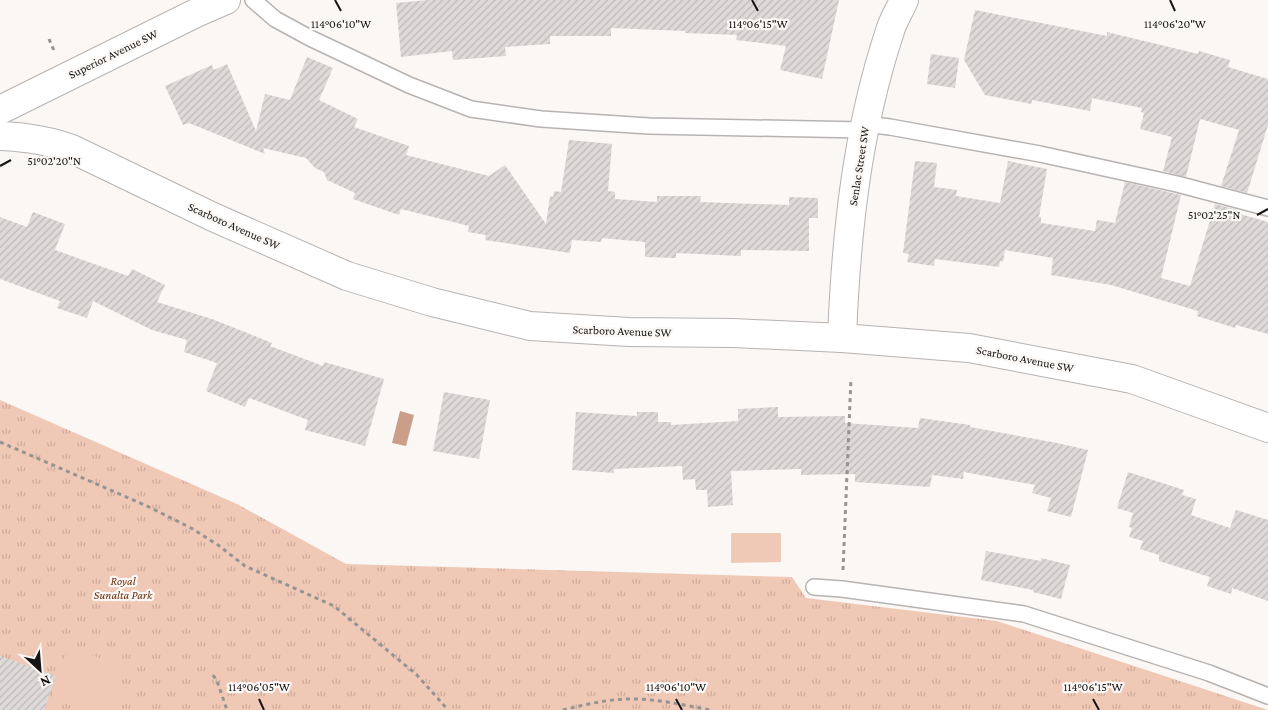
<svg xmlns="http://www.w3.org/2000/svg" width="1268" height="710" font-family="'Crimson Pro',serif">
<style>
.park{fill:url(#park-tufts)}
.garden{fill:#f0c8b6}
.water{fill:#cb9e89}
.building{fill:url(#building-hatch)}
.lines{fill:none;stroke-linecap:round;stroke-linejoin:round}
.service-casing{stroke:#b6b3b2;stroke-width:18}
.minor-casing{stroke:#b6b3b2;stroke-width:30}
.path{stroke:#969492;stroke-width:3;stroke-dasharray:4 4;stroke-linecap:butt}
.service{stroke:#fff;stroke-width:15}
.minor{stroke:#fff;stroke-width:28}
.ticks{fill:none;stroke:#161514;stroke-width:2}
.labels{text-anchor:middle;dominant-baseline:central;stroke-width:4.5;stroke-linejoin:round;paint-order:stroke}
.street-label{font-size:12px;fill:#161514;stroke:#faf7f5}
.park-label{font-size:12px;font-style:italic;fill:#662d0e;stroke:#faf7f5}
.ticks-label{font-size:12px;text-anchor:middle;fill:#161514;stroke:#faf7f5;stroke-width:4.5;stroke-linejoin:round;paint-order:stroke}
</style>
<defs>
<pattern id="park-tufts" width="24" height="20" patternUnits="userSpaceOnUse" patternTransform="scale(1.25)"><rect width="24" height="20" fill="#f0c8b6"/><path d="M3 7l-1-3M5 7V3M7 7l1-3M15 17l-1-3M17 17v-4M19 17l1-3" fill="none" stroke="#cdab9c"/></pattern>
<pattern id="building-hatch" width="6" height="6" patternUnits="userSpaceOnUse" patternTransform="scale(1.25)"><rect width="6" height="6" fill="#dedad9"/><path d="M-1 1l2-2M0 6l6-6M5 7l2-2" fill="none" stroke="#bebab9"/></pattern>
</defs>
<rect width="100%" height="100%" fill="#faf7f5"/>
<!-- park -->
<path class="park" d="M0,400l237,104 109,60 446,13 14,21 191,23 271,89h-1268z"/>
<!-- garden -->
<g class="garden">
<path d="M731,533h50v29l-50,1z"/>
<path d="M68,648l57,18 -14,44h-15l-44,-14z"/>
</g>
<!-- water -->
<path class="water" d="M400,411l14,4 -8,31 -14,-3z"/>
<!-- building -->
<g class="building">
<path d="M428,0h411l-17,79 -42,-9 6,-24 -50,-6 1,-5 -52,-2v-2l-74,-3v8h-61v8l-45,3 1,9 -53,4 -1,-9 -51,6 -5,-54z"/>
<path d="M975,10l132,26v-4l91,22 1,-3 31,9 -2,7 40,12v46l-21,68 -26,-7 18,-56 -39,-11 -14,58 -23,-6 9,-34 -32,-8 4,-16 -3,-1 1,-4 -50,-10 -2,13 -58,-11 -1,4 -46,-9 -21,-35z"/>
<path d="M931,54l28,4 -4,30 -28,-4z"/>
<path d="M307,57l26,11 -14,32 39,19 -4,8 55,19 -3,9 83,21 16,-11 41,59 4,-28 3,1 1,-6 7,1 8,-52 43,4 -4,47 7,1v7l42,3v-6h44l-1,6 89,3v-8l29,1v20h-9v33l-68,-1v6l-65,-3v5l-31,-1v-15l-43,-4 -1,4 -29,-2 -2,13 -85,-13 1,-5 -18,-3 1,-6 -68,-17 -2,6 -46,-16 2,-6 -28,-13 -3,-8 -9,-4 -9,-10 -43,-10 2,6 -76,-31 -6,2 -18,-39 47,-21 2,5 13,-6 29,67 9,-37 25,6z"/>
<path d="M915,161l22,2 -3,24 23,3 -1,6 44,7 8,-42 39,8 -8,48h2v6l54,8 2,-11 18,3 10,-41 56,13 -20,83 29,8 25,-82 26,7 -1,3 28,8v112l-32,-9 -1,3 -38,-12 1,-5 -87,-26 -60,-10 2,-17 -48,-8 -2,12 -3,-1 -1,6 -64,-8 -1,7 -27,-4 2,-8 -6,-1z"/>
<path d="M33,212l32,12 -10,26 73,26 4,-7 33,16 -8,17 55,17 60,24 -2,3 53,20 1,-4 60,17 -19,67 -60,-16 3,-10 -59,-22 -4,9 -39,-16 11,-28 -33,-11 3,-12 -35,-10 -59,-29 -6,17 -30,-10 3,-7 -60,-22v-62l27,10z"/>
<path d="M444,392l46,8 -11,59 -46,-8z"/>
<path d="M778,407v10l67,-1v7l73,5 2,-10 50,7v2l87,16 31,7 -17,67 -24,-6 4,-13 -19,-5 3,-8 -71,-13 -1,7 -31,-4 -2,12 -75,-5v-8l-54,1v-6l-70,2 2,34 -25,2 -1,-17h-11l-1,-11 -12,1 -1,-14 -68,3v4l-42,-3 4,-58 61,4v-4h21v10h13v3l67,-4v-12z"/>
<path d="M1128,472l56,18 -2,5 14,4 -5,16 39,13 6,-18 32,10v81l-36,-13 -1,6 -24,-8 3,-9 -51,-16v-6l-19,-6 3,-8 -14,-4 3,-9 -3,-1 4,-14 -16,-5z"/>
<path d="M986,551l55,10v-3l29,7 -9,34 -28,-7v-2l-52,-10z"/>
<path d="M0,656l56,20 -12,34h-44z"/>
</g>
<g class="lines">
<!-- service casing -->
<g class="service-casing">
<g id="service">
<path d="M253,0l22,19 35,19 99,47 62,24 70,10 108,7 215,4"/>
<path d="M865,124l25,3 150,27 137,30 91,24"/>
<path d="M814,587l28,2 182,25 185,59 59,23"/>
</g>
</g>
<!-- minor casing -->
<g class="minor-casing">
<g id="minor">
<path d="M0,110l196,-97 30,-13"/>
<path d="M0,136c26,1 49,4 74,14l139,67 134,59 85,26 98,24 99,6 104,1 109,5 127,10 163,31 136,49"/>
<path d="M842,338c4,-104 15,-208 48,-307 3,-11 10,-21 14,-31"/>
</g>
</g>
<!-- path -->
<g class="path">
<path d="M49,39l6,14"/>
<path d="M0,442l147,64 44,22 27,17 27,21 89,40 83,69 31,35"/>
<path d="M843,570l8,-192"/>
<path d="M213,675l4,6 10,29"/>
<path d="M563,710c20,-5 41,-10 62,-11 29,-1 58,6 86,11"/>
</g>
<!-- service -->
<use href="#service" class="service"/>
<!-- minor -->
<use href="#minor" class="minor"/>
</g>
<!-- ticks -->
<path class="ticks" d="M335,0l6,11M752,0l6,11M1170,0l5,11M0,166l11,-6M1257,215l11,-6M259,699l5,11M676,699l6,11M1093,699l6,11"/>
<g class="labels">
<!-- street labels -->
<g class="street-label">
<text transform="translate(113 54) rotate(-26)">Superior Avenue SW</text>
<text transform="translate(859 166) rotate(-81)">Senlac Street SW</text>
<text transform="translate(234 226) rotate(24)">Scarboro Avenue SW</text>
<text transform="translate(622 331) rotate(2)">Scarboro Avenue SW</text>
<text transform="translate(1025 359) rotate(11)">Scarboro Avenue SW</text>
</g>
<!-- park labels -->
<g class="park-label">
<text x="123" y="581">Royal<tspan x="123" dy="14">Sunalta Park</tspan></text>
</g>
</g>
<g class="ticks-label">
<text x="341" y="28">114°06'10"W</text>
<text x="758" y="28">114°06'15"W</text>
<text x="1175" y="28">114°06'20"W</text>
<text x="54" y="165">51°02'20"N</text>
<text x="1214" y="219">51°02'25"N</text>
<text x="259" y="691">114°06'05"W</text>
<text x="676" y="691">114°06'10"W</text>
<text x="1093" y="691">114°06'15"W</text>
</g>
<!-- north arrow -->
<g transform="translate(40 670) rotate(154)" stroke="#faf7f5" stroke-width="4" paint-order="stroke">
<path d="M0-4L9 19L0 12L-9 19Z" fill="#161514"/>
<text y="-8" font-size="14" font-weight="bold" text-anchor="middle" fill="#161514">N</text>
</g>
</svg>
